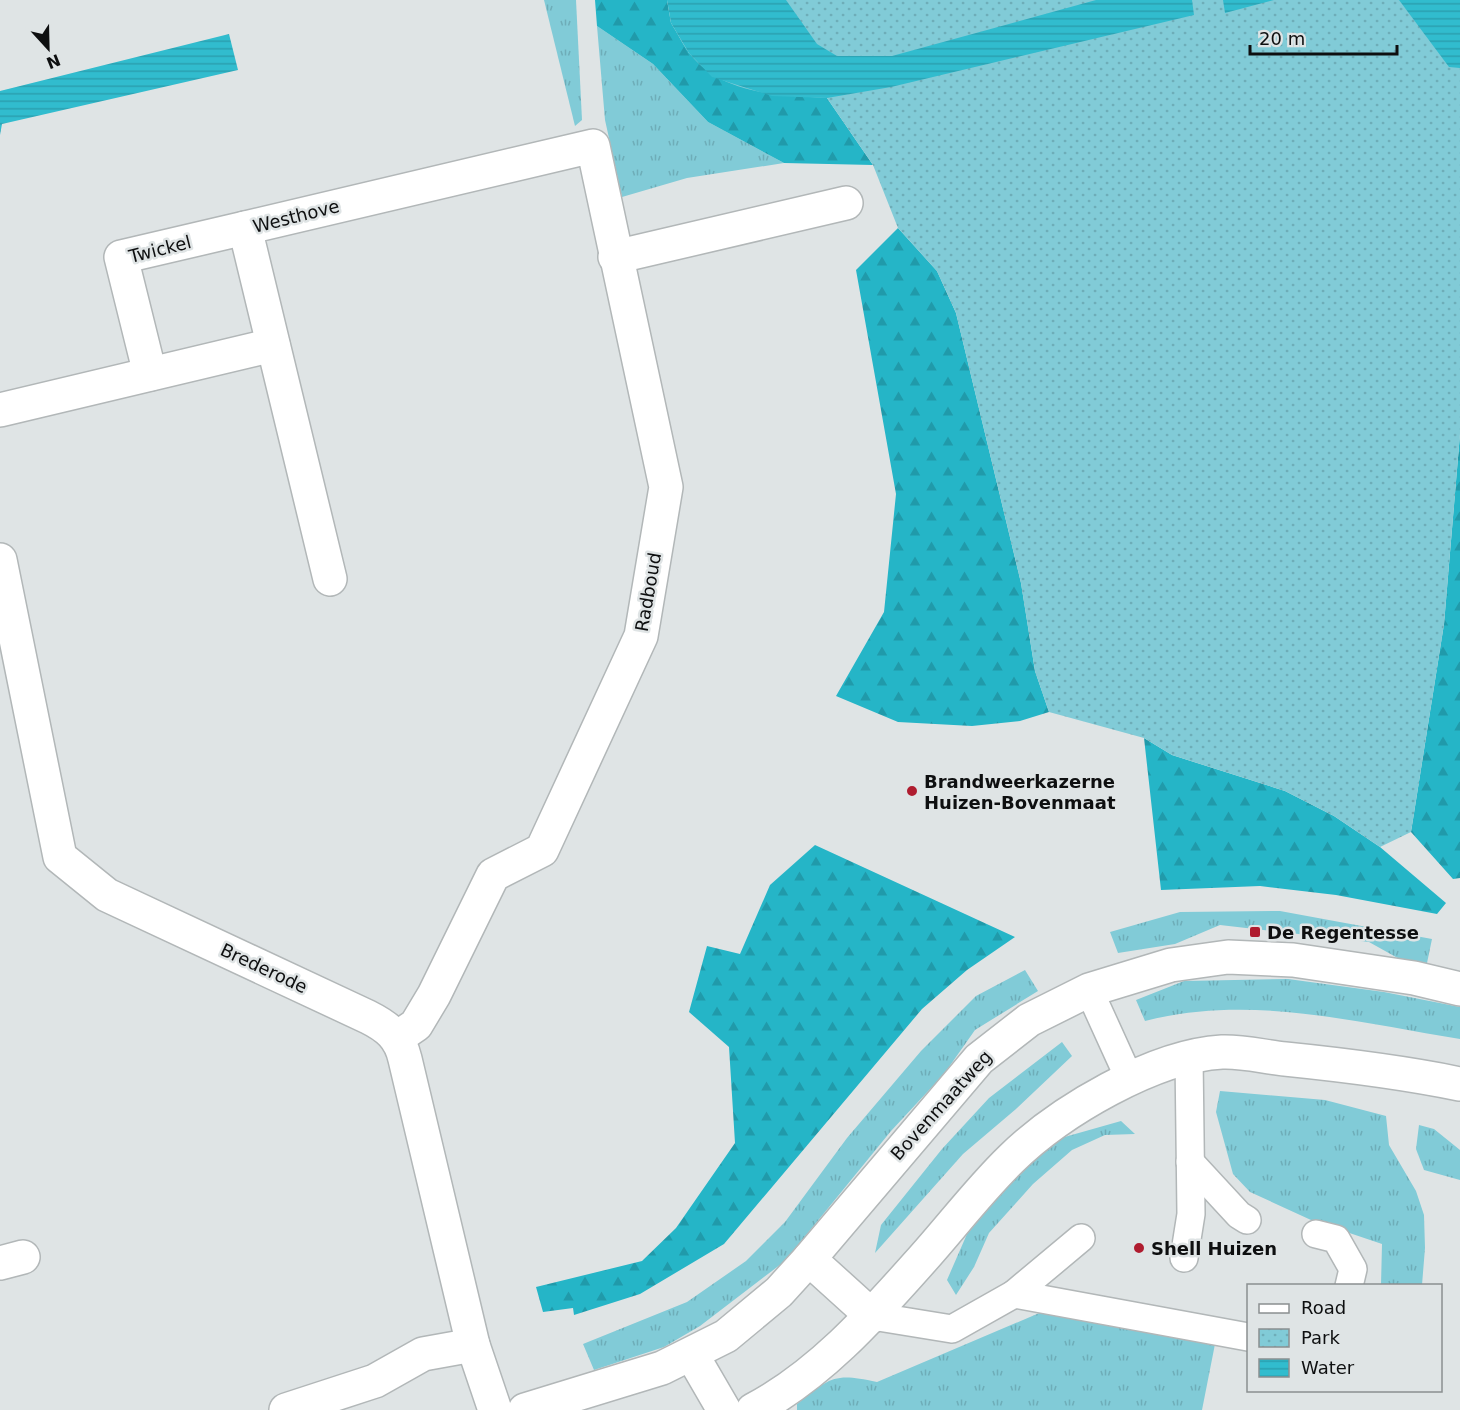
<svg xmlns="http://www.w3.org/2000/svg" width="1460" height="1410" font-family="'DejaVu Sans',sans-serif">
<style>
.grass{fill:url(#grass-tufts)}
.forest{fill:url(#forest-firs)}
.park{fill:url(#park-dots)}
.water{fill:url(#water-rules)}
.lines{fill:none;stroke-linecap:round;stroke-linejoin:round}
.service-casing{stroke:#b2b7b8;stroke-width:30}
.minor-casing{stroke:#b2b7b8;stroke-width:36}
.tertiary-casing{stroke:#b2b7b8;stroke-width:36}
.service{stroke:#fff;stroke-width:27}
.minor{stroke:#fff;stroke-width:33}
.tertiary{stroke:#fff;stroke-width:33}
.poi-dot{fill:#af1c2f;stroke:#dfe4e5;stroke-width:2}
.labels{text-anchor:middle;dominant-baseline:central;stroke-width:5;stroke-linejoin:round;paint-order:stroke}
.street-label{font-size:18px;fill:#0e0f10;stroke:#dfe4e5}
.poi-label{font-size:18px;font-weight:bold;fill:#0e0f10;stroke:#dfe4e5;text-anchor:start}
</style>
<defs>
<pattern id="grass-tufts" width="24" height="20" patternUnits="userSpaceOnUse" patternTransform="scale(1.5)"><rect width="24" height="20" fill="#81cbd7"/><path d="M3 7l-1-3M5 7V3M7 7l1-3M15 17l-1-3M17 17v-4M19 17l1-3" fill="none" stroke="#6eadb8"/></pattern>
<pattern id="forest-firs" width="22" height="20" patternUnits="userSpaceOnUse" patternTransform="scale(1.5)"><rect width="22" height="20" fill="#25b5c7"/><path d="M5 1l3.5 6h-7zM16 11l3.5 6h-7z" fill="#209aaa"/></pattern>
<pattern id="park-dots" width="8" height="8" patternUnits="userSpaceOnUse" patternTransform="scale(1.5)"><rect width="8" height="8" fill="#81cbd7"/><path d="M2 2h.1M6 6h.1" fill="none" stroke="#6eadb8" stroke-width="1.8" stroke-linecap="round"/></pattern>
<pattern id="water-rules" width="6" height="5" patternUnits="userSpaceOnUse" patternTransform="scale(1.5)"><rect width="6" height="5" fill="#31bcce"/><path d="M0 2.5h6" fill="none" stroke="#2aa0b0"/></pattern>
</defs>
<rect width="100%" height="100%" fill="#dfe4e5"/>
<!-- grass -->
<g class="grass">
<path d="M544,0h32l6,120 -7,6z"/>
<path d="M597,26l56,38 55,58 76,41 -97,15 -65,19 -17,-77z"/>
<path d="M1280,911l152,28 -5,24 -24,-2 -34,-19 -149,-17 -45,19 -57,9 -8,-21 70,-20z"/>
<path d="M1025,970l13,21 -63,39 -31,44 -53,57 -106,130 -85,65 -36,21 -70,23 -11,-26 104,-42 59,-41 39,-39 62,-84 74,-87 55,-55z"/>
<path d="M1288,979l96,13 76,15v32c-105,-17 -210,-45 -315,-18l-9,-21 48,-19z"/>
<path d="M1062,1042l10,14 -56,53 -53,45 -88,99 6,-28 61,-76 47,-51z"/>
<path d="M1220,1091l105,9 61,16 3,29 27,46 8,24 1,33 -3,37h-41l1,-41 -71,-24 -61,-28 -17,-18 -17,-62z"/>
<path d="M1121,1121l14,13 -30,1 -33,15 -39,34 -44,49 -15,34 -18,28 -9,-15 20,-46 48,-56 39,-38z"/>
<path d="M1419,1125l15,4 26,21v30l-36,-10 -8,-21z"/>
<path d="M1044,1311l172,28 -14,71h-405v-6c33,-26 36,-32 80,-22z"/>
</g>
<!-- forest -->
<g class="forest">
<path d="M595,0h72l4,23 18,30 138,45 46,67 -89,-2 -76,-41 -55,-58 -56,-38z"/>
<path d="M898,228l39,43 19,42 65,270 14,88 14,41 -29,9 -48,5 -74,-4 -62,-26 48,-84 12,-118 -40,-224z"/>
<path d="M1460,434v444l-7,1 -42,-47 33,-208z"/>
<path d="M1144,738l28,17 113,36 49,25 46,31 66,56 -9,11 -101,-19 -76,-9 -99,4z"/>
<path d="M815,845l200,92 -48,33 -45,39 -198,235 -84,50 -66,21 -1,-7 -30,4 -7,-25 106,-26 34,-33 59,-85 -6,-96 -40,-35 18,-66 33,8 30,-69z"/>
</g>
<!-- park -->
<path class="park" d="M667,0h793v434l-16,190 -33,208 -31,15 -46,-31 -49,-25 -113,-36 -28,-17 -95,-26 -14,-41 -14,-88 -65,-270 -19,-42 -39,-43 -25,-63 -46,-67c-76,-3 -143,-10 -160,-98z"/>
<!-- water -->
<g class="water">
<path d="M667,0h119l31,44 20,12h55l204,-56h96l2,15 -303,72 -64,11 -55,-2 -60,-19 -23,-24 -18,-30z"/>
<path d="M1223,0h51l-49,13z"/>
<path d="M1399,0h61v68l-11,-1z"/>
<path d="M229,34l9,36 -236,54 -2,11v-44z"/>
</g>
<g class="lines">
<!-- service casing -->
<g class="service-casing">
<g id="service">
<path d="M1089,990l40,88"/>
<path d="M1190,1162l49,53 8,5"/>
<path d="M1316,1234l20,5 17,30 -4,17"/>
<path d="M1184,1258l7,-44 -2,-157"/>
<path d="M1014,1294l67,-56"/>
<path d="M872,1316l80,13 62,-35 234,43"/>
</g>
</g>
<!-- minor casing -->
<g class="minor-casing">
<g id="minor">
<path d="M615,257l231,-54"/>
<path d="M150,374l-29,-117 124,-29"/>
<path d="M0,410l273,-65"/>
<path d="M0,560l60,297 47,38 261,122c20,10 32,20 37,42l68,286 22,65"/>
<path d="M330,579l-85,-351 348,-82 73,341 -25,149 -99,214 -49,25 -59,120 -18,30 -19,13"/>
<path d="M809,1259l63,57"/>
<path d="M0,1263l23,-6"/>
<path d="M692,1355l32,55"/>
<path d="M286,1410l89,-29 48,-27 50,-9"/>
</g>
</g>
<!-- tertiary casing -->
<g class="tertiary-casing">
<g id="tertiary">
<path d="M525,1410l137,-42 64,-32 53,-44 30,-33 170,-200 50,-39 60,-30 82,-25 57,-8 65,3 121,18 46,11"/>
<path d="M753,1410c65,-34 117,-92 165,-146 31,-34 60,-73 93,-105 49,-48 143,-103 211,-107 20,-1 43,5 63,7 59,6 117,13 175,25"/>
</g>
</g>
<!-- service -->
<use href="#service" class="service"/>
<!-- minor -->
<use href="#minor" class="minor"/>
<!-- tertiary -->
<use href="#tertiary" class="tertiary"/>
</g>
<!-- markers -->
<g class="poi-dot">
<circle cx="912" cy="791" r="6"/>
<rect x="1249" y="926" width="12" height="12" rx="3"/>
<circle cx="1139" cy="1248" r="6"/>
</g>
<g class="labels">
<!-- street labels -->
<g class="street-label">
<text transform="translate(296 216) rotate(-14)">Westhove</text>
<text transform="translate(160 249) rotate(-14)">Twickel</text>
<text transform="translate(648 592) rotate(-80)">Radboud</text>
<text transform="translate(264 968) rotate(25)">Brederode</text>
<text transform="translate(941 1105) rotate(-48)">Bovenmaatweg</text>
</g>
<!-- poi labels -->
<g class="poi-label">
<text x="924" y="781">Brandweerkazerne<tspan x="924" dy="21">Huizen-Bovenmaat</tspan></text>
<text x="1267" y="932">De Regentesse</text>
<text x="1151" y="1248">Shell Huizen</text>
</g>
</g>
<!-- legend -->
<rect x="1247" y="1284" width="195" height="108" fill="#dfe4e5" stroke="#8b8f90" stroke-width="1.5"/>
<rect x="1259" y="1304" width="30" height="9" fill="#ffffff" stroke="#8b8f90" stroke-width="1.5"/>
<text x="1301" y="1314" font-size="18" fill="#0e0f10">Road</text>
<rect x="1259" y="1329" width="30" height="18" fill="url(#park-dots)" stroke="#8b8f90" stroke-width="1.5"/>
<text x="1301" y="1344" font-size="18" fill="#0e0f10">Park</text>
<rect x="1259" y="1359" width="30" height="18" fill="url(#water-rules)" stroke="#8b8f90" stroke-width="1.5"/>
<text x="1301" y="1374" font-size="18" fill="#0e0f10">Water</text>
<!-- north arrow -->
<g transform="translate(48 48) rotate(158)" stroke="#dfe4e5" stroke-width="4.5" paint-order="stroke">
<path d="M0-4.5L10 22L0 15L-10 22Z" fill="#0e0f10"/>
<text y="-9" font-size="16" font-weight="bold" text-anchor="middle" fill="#0e0f10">N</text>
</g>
<!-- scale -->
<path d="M1250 45v9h147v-9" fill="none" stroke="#0e0f10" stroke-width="3"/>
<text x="1259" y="45" font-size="18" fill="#0e0f10" stroke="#dfe4e5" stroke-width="4.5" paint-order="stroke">20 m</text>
</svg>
